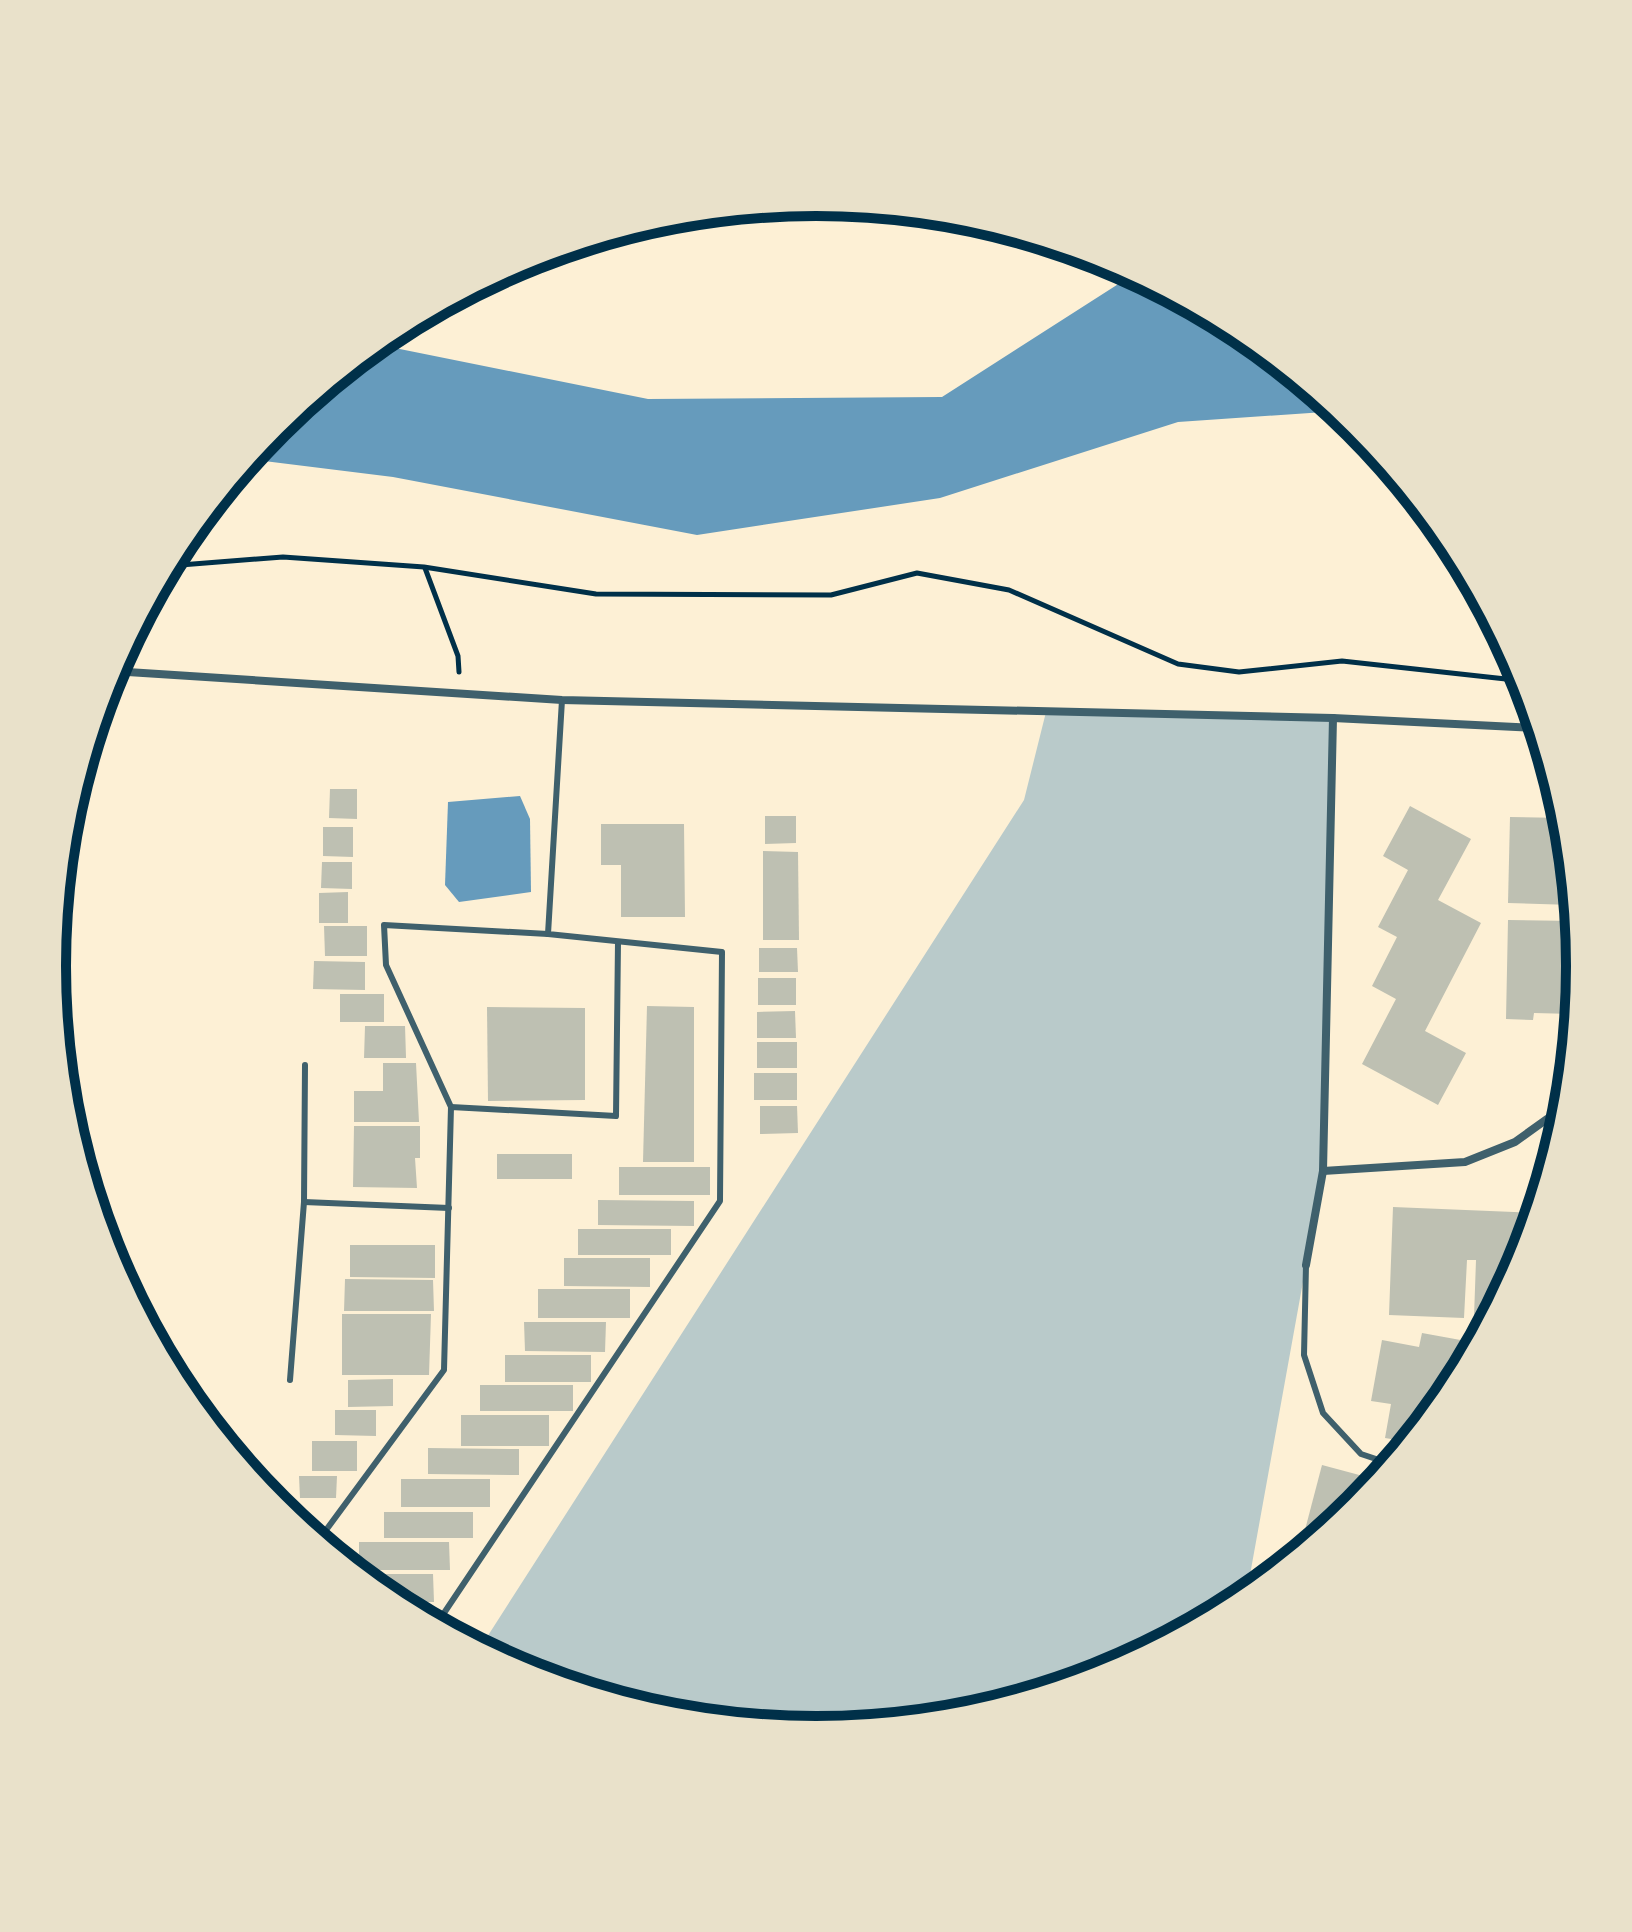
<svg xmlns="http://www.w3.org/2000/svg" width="1632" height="1932" font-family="'DM Sans',sans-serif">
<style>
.green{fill:#b9caca}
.water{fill:#669bbc}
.building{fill:#bec0b2}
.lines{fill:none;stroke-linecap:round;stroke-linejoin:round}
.path{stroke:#003049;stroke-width:5}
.service{stroke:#3f606c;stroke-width:6}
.minor{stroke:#3f606c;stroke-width:8}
.rim{fill:none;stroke:#003049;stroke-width:10}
</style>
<rect width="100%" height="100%" fill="#fdf0d5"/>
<!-- green -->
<path class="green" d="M1046,712l287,6 -10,453 -77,426 -138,75 -143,43 -149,15 -149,-15 -144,-43 -43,-24 544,-848z"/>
<!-- water -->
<g class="water">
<path d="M1134,274l107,57 98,80 -161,11 -238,76 -243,37 -304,-58 -145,-18 28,-34 99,-81 273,55 294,-2z"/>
<path d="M520,796l10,23 1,73 -72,10 -14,-17 3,-83z"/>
</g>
<!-- building -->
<g class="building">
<path d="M330,789h27v30l-28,-1z"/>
<path d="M1410,806l61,33 -33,61 43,23 -56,108 41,22 -28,52 -76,-41 34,-65 -24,-13 25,-49 -19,-10 30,-57 -25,-14z"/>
<path d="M765,816h31v27l-31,1z"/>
<path d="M1510,817l55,1 7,87 -64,-2z"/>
<path d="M601,824h83l1,93h-64v-52h-20z"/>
<path d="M323,827h30v30l-30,-1z"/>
<path d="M763,851l35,1 1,88h-36z"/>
<path d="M322,862h30v27l-31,-1z"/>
<path d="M348,892v31h-29v-30z"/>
<path d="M1508,920l67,1 -2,93 -39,-1 -1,7 -27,-1z"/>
<path d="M324,926h43v30h-42z"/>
<path d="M759,948h38l1,24h-39z"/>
<path d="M314,961l51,1v28l-52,-1z"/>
<rect x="758" y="978" width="38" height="27"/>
<rect x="340" y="994" width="44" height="28"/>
<path d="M647,1006l47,1v155h-51z"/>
<path d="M487,1007l98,1v92l-97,1z"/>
<path d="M795,1011l1,27h-39v-26z"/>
<path d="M365,1026h40l1,32h-42z"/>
<rect x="757" y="1042" width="40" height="26"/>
<path d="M383,1063h33l3,59h-65v-31h29z"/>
<rect x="754" y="1073" width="43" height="27"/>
<path d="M760,1106h37l1,27 -38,1z"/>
<path d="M354,1126h66v32h-5l2,30 -64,-1z"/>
<rect x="497" y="1154" width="75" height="25"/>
<rect x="619" y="1167" width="91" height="28"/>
<path d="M598,1200l96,1v25l-96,-1z"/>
<path d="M1393,1207l142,6 -13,46 -32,59 -16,-1 2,-57h-9l-3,58 -75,-3z"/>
<rect x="578" y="1229" width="93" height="26"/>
<path d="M350,1245h85v33l-85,-1z"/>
<path d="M564,1258h86v29l-86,-1z"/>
<path d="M345,1279l88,1 1,31h-90z"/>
<rect x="538" y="1289" width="92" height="29"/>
<path d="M342,1314h89l-2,61h-87z"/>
<path d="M524,1322h82l-1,30 -80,-1z"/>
<path d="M1422,1333l55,10 -26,48 -42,51 -24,-4 6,-34 -20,-3 11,-61 37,7z"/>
<rect x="505" y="1355" width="86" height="27"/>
<path d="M393,1379v27l-45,1v-27z"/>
<rect x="480" y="1385" width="93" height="26"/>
<path d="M335,1410h41v26l-41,-1z"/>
<rect x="461" y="1415" width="88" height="31"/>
<rect x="312" y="1441" width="45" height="30"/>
<path d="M428,1448l91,1v26l-91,-1z"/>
<path d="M1322,1465l56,15 -22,27 -53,43 -3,-1z"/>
<path d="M299,1476h38l-1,22h-36z"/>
<rect x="401" y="1479" width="89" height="28"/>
<rect x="384" y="1512" width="89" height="26"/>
<path d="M359,1542h90l1,28h-91z"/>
<path d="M358,1574h75l1,28h-42z"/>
</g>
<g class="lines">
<!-- path -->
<g class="path">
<path d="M168,566l115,-9 141,10 172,27 235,1 86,-22 92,17 169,74 61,8 103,-11 182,20"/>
<path d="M425,568l33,88 1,16"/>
</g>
<!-- service -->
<g class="service">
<path d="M451,1107l-65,-142 -2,-40 164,9"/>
<path d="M304,1202l145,6"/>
<path d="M1306,1265l-2,90 19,58 38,41 30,10"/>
<path d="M290,1380l14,-178 1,-137"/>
<path d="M318,1541l126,-171 7,-263 165,9 2,-174"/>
<path d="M436,1625l284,-424 2,-249 -174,-18 14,-234"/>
</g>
<!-- minor -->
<g class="minor">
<path d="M112,671l450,29 771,18 205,10"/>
<path d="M1323,1171l142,-9 50,-20 32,-23"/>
<path d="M1306,1265l17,-94 10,-453"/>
</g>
</g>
<!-- crop -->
<path d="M0 0H1632V1932H0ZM66 966a750 750 0 1 1 1500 0a750 750 0 1 1-1500 0Z" fill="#e9e1ca" fill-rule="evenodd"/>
<path class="rim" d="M66 966a750 750 0 1 1 1500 0a750 750 0 1 1-1500 0Z"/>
</svg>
